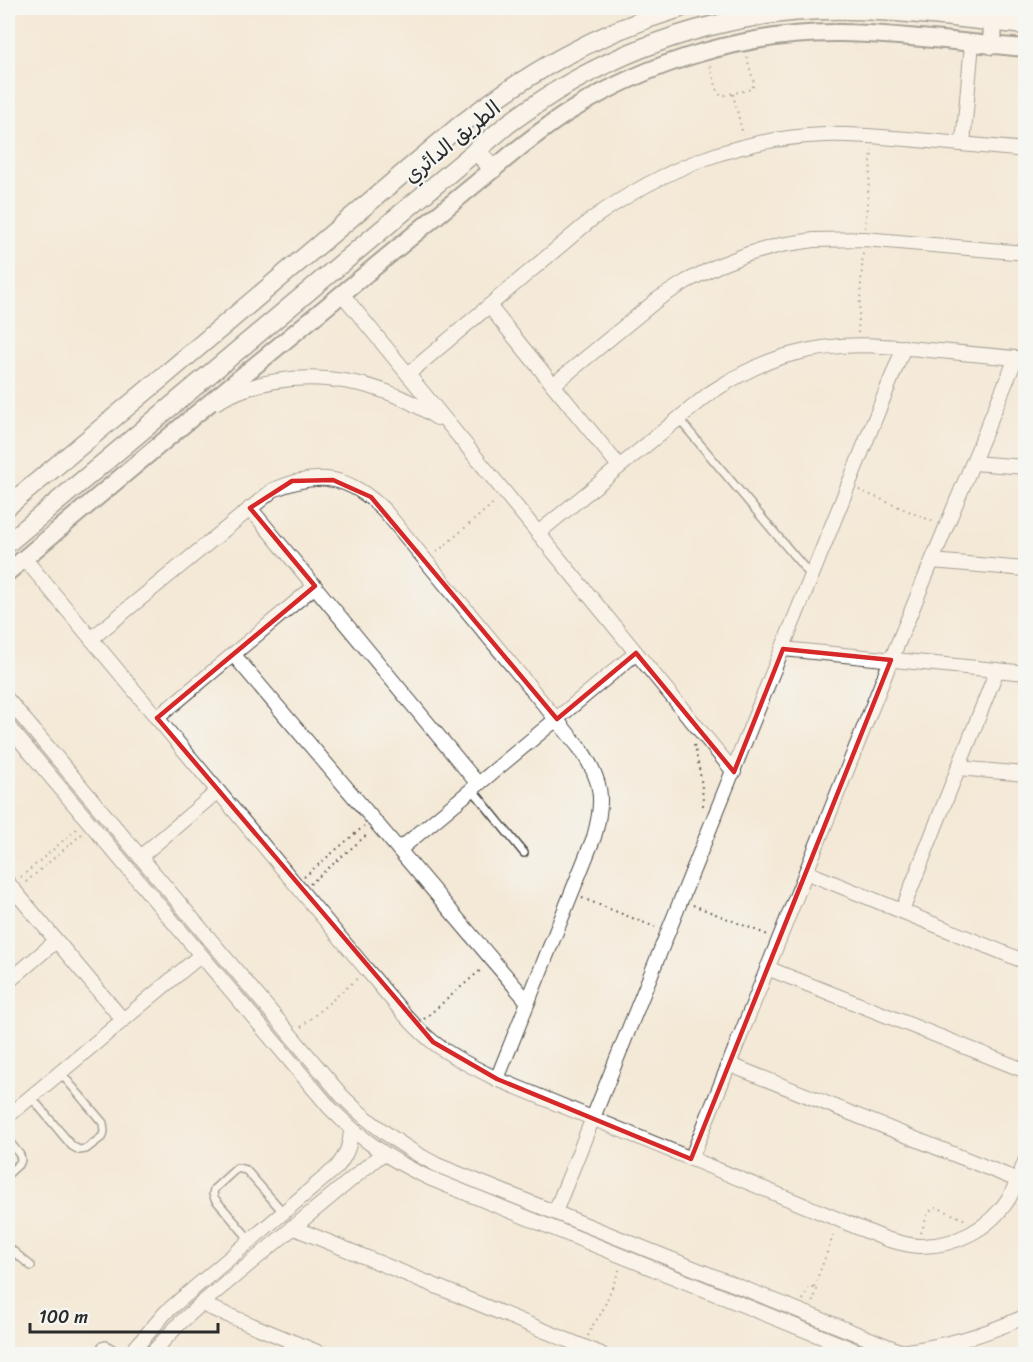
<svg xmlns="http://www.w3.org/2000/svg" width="1033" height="1362" font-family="Sriracha,'Playpen Sans Arabic',sans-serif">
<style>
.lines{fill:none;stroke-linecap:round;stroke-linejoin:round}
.service-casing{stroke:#494845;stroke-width:10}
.minor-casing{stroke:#494845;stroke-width:16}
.tertiary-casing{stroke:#494845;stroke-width:20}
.secondary-casing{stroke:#494845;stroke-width:21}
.path{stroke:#494845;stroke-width:2;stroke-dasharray:1.5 4.5;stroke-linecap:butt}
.service{stroke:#fff;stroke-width:7}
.minor{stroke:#fff;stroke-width:14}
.tertiary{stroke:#fff;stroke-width:16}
.secondary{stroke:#fff;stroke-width:18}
.marked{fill:none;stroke:#d62828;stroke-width:4.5;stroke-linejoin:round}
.labels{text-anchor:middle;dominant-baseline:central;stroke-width:4.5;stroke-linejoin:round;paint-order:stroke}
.street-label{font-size:21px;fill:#2b2b2b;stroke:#f6f6f2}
</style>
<rect width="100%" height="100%" fill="#f6f6f2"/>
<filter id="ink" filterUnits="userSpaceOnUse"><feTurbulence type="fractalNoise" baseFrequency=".0167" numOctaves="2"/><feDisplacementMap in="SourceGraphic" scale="12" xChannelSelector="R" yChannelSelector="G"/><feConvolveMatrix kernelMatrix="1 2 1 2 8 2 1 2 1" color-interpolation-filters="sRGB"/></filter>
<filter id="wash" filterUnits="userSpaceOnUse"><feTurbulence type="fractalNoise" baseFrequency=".008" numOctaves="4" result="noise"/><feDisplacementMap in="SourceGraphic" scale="24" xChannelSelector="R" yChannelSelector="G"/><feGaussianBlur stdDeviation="1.35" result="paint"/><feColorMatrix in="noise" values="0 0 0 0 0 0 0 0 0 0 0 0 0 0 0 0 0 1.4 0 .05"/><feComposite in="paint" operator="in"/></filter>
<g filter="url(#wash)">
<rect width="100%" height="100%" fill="#f4e9d7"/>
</g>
<g filter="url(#ink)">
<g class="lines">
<!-- service casing -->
<g class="service-casing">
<g id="service">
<path d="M678,418l134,159"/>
<path d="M472,789l52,64"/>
<path d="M31,1097l41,49 7,4 7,-1 17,-13 1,-5 -1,-8 -43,-51"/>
<path d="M8,1140l12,15 1,5 -1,3 -12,11"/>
<path d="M250,1240l-35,-41 -2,-5 1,-5 23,-21 9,2 38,43"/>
<path d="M8,1247l23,19"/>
<path d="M97,1354l5,-8 4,-1 15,9"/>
</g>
</g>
<!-- minor casing -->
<g class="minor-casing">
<g id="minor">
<path d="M963,144l9,-101"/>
<path d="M342,294l392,478"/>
<path d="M489,306l130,160"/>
<path d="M408,374l184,-155c71,-50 146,-81 233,-84 28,-1 55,2 82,4 40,4 79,7 119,11"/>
<path d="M553,385l105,-86 29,-18 30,-15 31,-12 33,-9 33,-5 50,-1 162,14"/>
<path d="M217,402c68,-39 158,-27 220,16"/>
<path d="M973,463l53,4"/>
<path d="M250,508l228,276"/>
<path d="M538,533l172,-140c26,-17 53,-32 83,-39 48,-13 88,-9 136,-4 32,3 64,6 97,9"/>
<path d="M24,558l343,412c21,24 41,52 66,72 19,15 42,26 64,37l389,160c11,3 21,6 32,7 36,1 72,-17 91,-48 7,-12 12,-26 17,-39"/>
<path d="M932,561l94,8"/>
<path d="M91,639l182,-149c46,-20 77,-14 112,21l194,236c23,32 26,52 15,90l-97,242"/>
<path d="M783,649l243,24"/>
<path d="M233,654l295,348"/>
<path d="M8,700l334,396c28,28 59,50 95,69l470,189"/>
<path d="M157,718l158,-132"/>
<path d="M8,726l322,382c32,32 58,51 99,70l435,176"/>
<path d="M958,768l68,6"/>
<path d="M399,850l237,-197"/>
<path d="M140,857l78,-66"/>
<path d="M806,872l220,90"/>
<path d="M8,883l115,137"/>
<path d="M902,911l95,-241"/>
<path d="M767,968l259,103"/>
<path d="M8,982l48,-41"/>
<path d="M728,1064l290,116"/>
<path d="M8,1116l193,-161"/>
<path d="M691,1159l200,-499 125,-302"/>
<path d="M555,1212l349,-865"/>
<path d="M292,1227l309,127"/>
<path d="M201,1304l121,50"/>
<path d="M901,1352c47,-7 81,-16 125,-36"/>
<path d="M130,1354l36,-42 171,-145c10,-13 13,-21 14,-37"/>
<path d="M151,1354l29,-31 21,-19 181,-150"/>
<path d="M285,1354l11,-10"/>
</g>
</g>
<!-- tertiary casing -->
<g class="tertiary-casing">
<path id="tertiary" d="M8,572l187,-157 319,-263c19,-15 38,-30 58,-42 79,-49 175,-78 268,-77 62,1 124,10 186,15"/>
</g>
<!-- secondary casing -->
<g class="secondary-casing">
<g id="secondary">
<path d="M992,45l1,-24"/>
<path d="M476,150l17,19"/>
<path d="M8,506l156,-130 294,-249c69,-54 138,-94 222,-119"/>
<path d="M8,543l500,-419c22,-16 45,-32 69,-45 83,-46 180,-72 276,-69 57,1 115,9 173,15"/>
</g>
</g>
<!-- path -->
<g class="path">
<path d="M710,66l8,26 3,4 31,-7 2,-6 -8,-28"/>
<path d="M733,94l10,41"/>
<path d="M865,228l7,-78"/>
<path d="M858,333l5,-82"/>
<path d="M859,490l75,32"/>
<path d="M437,552l59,-51"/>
<path d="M694,745c5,20 9,41 9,62"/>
<path d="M21,877l57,-49"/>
<path d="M304,877l60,-51"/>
<path d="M26,882l57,-49"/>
<path d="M310,884l59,-51"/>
<path d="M582,898l73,29"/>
<path d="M693,905l75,30"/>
<path d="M424,1019l59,-51"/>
<path d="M301,1027l57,-49"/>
<path d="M921,1233l7,-20 6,-5h4l30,13"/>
<path d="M814,1287l21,-56"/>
<path d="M803,1300l6,-14 7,2 1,2 -5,13"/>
<path d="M588,1336l5,-11 9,-13 18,-44"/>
</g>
<!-- service -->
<use href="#service" class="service"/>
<!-- minor -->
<use href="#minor" class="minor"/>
<!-- tertiary -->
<use href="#tertiary" class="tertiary"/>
<!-- secondary -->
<use href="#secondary" class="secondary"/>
</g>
</g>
<!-- marked area -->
<path d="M0 0H1033V1362H0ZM333,480l38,17 186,222 79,-66 98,119 49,-123 108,11 -200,499 -194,-80 -64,-37 -276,-324 158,-132 -65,-78 42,-27z" fill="#f4e9d7" fill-opacity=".55" fill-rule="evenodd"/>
<path class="marked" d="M333,480l38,17 186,222 79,-66 98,119 49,-123 108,11 -200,499 -194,-80 -64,-37 -276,-324 158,-132 -65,-78 42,-27z"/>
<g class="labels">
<!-- street labels -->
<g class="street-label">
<text transform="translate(452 142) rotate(-39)">الطريق الدائري</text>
</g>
</g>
<!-- margin -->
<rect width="1033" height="1362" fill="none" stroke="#f6f6f2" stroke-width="30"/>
<!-- scale -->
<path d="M30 1323v9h188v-9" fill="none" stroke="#2b2b2b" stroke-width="3"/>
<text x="39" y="1323" font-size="18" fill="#2b2b2b" stroke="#f6f6f2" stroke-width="4.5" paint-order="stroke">100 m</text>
</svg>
